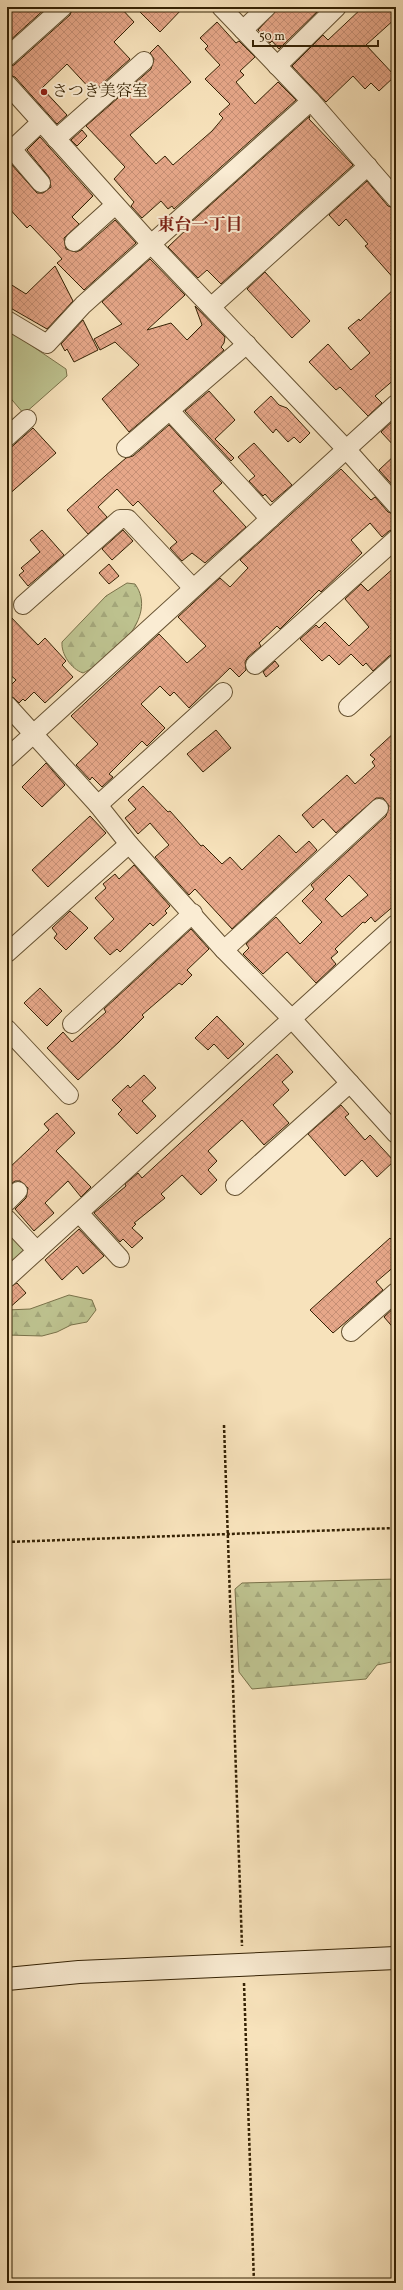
<svg xmlns="http://www.w3.org/2000/svg" width="403" height="2290" font-family="Vollkorn,'Noto Serif JP',serif">
<style>
.grass{fill:#bec390;stroke:#7a724a}
.forest{fill:url(#forest-firs);stroke:#7a724a}
.building{fill:url(#building-cross-hatch);stroke:#352204;fill-rule:evenodd}
.lines{fill:none;stroke-linecap:round;stroke-linejoin:round}
.street-casing{stroke:#665232;stroke-width:20}
.secondary-casing{stroke:#352204;stroke-width:24}
.path{stroke:#352204;stroke-width:2.5;stroke-dasharray:3 2;stroke-linecap:butt}
.street{stroke:#faecd3;stroke-width:18}
.secondary{stroke:#faecd3;stroke-width:22}
.poi-dot{fill:#8f2418;stroke:#faecd3;stroke-width:1.5}
.labels{text-anchor:middle;dominant-baseline:central;stroke-width:4;stroke-linejoin:round;paint-order:stroke}
.poi-label{font-size:16px;fill:#352204;stroke:#faecd3;text-anchor:start}
.neighbourhood-label{font-size:17px;font-weight:bold;fill:#7a1f14;stroke:#faecd3}
</style>
<defs>
<pattern id="forest-firs" width="22" height="20" patternUnits="userSpaceOnUse"><rect width="22" height="20" fill="#bec390"/><path d="M5 1l3.5 6h-7zM16 11l3.5 6h-7z" fill="#a4a77b"/></pattern>
<pattern id="building-cross-hatch" width="8" height="8" patternUnits="userSpaceOnUse"><rect width="8" height="8" fill="#e6a789"/><path d="M0 0l8 8M0 8l8-8" fill="none" stroke="#c68f75"/></pattern>
</defs>
<rect width="100%" height="100%" fill="#f7e2bb"/>
<filter id="stains"><feTurbulence type="fractalNoise" baseFrequency=".005" numOctaves="4"/><feColorMatrix values="0 0 0 0 .2 0 0 0 0 .09 0 0 0 0 .02 0 0 0 .5 -.17"/></filter>
<radialGradient id="worn" r=".72"><stop offset=".6" stop-color="#630" stop-opacity="0"/><stop offset="1" stop-color="#630" stop-opacity=".3"/></radialGradient>
<!-- grass -->
<g class="grass">
<path d="M7,329l59,40 1,7 -43,38 -17,-20z"/>
<path d="M7,1227l23,25 -23,21z"/>
</g>
<!-- forest -->
<g class="forest">
<path d="M127,583l8,1c24,33 -23,75 -52,89 -12,-4 -22,-19 -21,-31l44,-46z"/>
<path d="M69,1295l23,5 4,10 -9,12 -16,3 -14,7 -15,4 -35,-1v-25l23,-1z"/>
<path d="M396,1579v82l-19,4 -11,14 -114,10 -13,-17 -4,-83 7,-6z"/>
</g>
<!-- building -->
<g class="building">
<path d="M7,7h40l-40,36z"/>
<path d="M73,7h47l14,15 -20,20 16,17 -37,33 -26,-28 -25,24 25,27 -10,9 -42,-47 -8,-3v-7l7,-2 56,-50z"/>
<path d="M135,7h49l-24,25z"/>
<path d="M279,7h43l-43,42 -7,-8 -2,2 -12,-13z"/>
<path d="M363,7h30l3,4v7l-30,27 29,31 -16,15 -8,-8 -6,6 -12,-13 -27,26 -34,-36 31,-31 5,5z"/>
<path d="M217,22l19,21 3,-2 16,16 -15,14 4,4 -8,7 19,22 23,-22 18,18 -122,109 -2,-3 -4,3 -7,-8 -19,17 -11,-12 3,-4 -20,-23 11,-12 -39,-41 65,-57 3,-10 -4,-6 8,-8 33,37 -61,53 26,29 9,-8 8,9 39,-34 11,-13 -4,-4 11,-10 -25,-25 15,-14 -15,-16 3,-3 -8,-8z"/>
<path d="M310,116l-1,3 44,46 -132,119 -14,-14 -9,8 -30,-31 22,-21 -1,-2z"/>
<path d="M82,130l5,6 -10,10 -6,-6z"/>
<path d="M40,137l53,59 -21,21 7,7 -15,14 2,11 10,3 5,-2 34,-30 21,23 -52,47 -27,-27 5,-4 -7,-8 -25,-26 -3,3 -20,-22v-42h4l26,29h6l8,-6 -2,-10 -22,-27z"/>
<path d="M367,181l21,25 8,3v72l-31,-35 3,-2 -22,-25 -7,7 -10,-11z"/>
<path d="M150,259l35,36 -38,35 24,-7 16,17 15,-15 -7,-19 30,31 -1,6 -3,4 3,3 -95,82 -27,-33 37,-34 -24,-23 -15,8 -6,-11 28,-15 -20,-22z"/>
<path d="M55,266l18,35 -26,28 -40,-23v-24l19,12z"/>
<path d="M265,272l45,49 -18,17 -45,-49z"/>
<path d="M396,287v64l-5,5 5,6v16l-21,18 7,7 -14,13 -28,-29 -4,3 -27,-28 19,-18 23,26 19,-17 -22,-25 11,-9 1,2z"/>
<path d="M83,320l15,30 -24,12 -7,-13 -2,2 -4,-7z"/>
<path d="M209,391l26,29 -20,19 19,19 -3,3 -46,-50z"/>
<path d="M271,396l8,9 8,3 23,25 -10,10 -6,-6 -6,5 -12,-13 -3,4 -19,-21z"/>
<path d="M396,418v30l-15,-16z"/>
<path d="M169,425l53,58 -9,8 33,36 -41,36 -13,-10 -10,8 -12,-13 7,-6 -39,-41 -5,5 -16,-17 -19,18 9,10 -19,17 -21,-24 38,-34 21,-18 7,-2z"/>
<path d="M33,428l23,25 -49,43v-45z"/>
<path d="M254,443l38,42 -20,17 -7,-8 -2,2 -14,-15 6,-5 -17,-19z"/>
<path d="M396,454v35l-17,-19z"/>
<path d="M341,469l30,31 4,-3 13,15 8,3v14l-7,2 -7,6 -12,-14 -19,17 11,13 -41,39 -2,-2 -39,39 -3,-3 -18,17 2,3 -13,11 -3,5 1,8 -7,7 -9,-9 -41,40 -15,-16 -4,4 -10,-10 -19,18 24,24 -18,18 -5,-5 -33,33 4,3 -11,10 -10,-10 -2,3 -14,-15 22,-21 -27,-28 88,-82 28,29 19,-17 -28,-29 42,-39 10,9 18,-19 -8,-8z"/>
<path d="M42,530l22,25 -36,31 -9,-11 5,-4 -3,-3 19,-16 -10,-12z"/>
<path d="M123,530l10,11 -21,19 -10,-11z"/>
<path d="M109,564l10,12 -10,8 -10,-11z"/>
<path d="M396,566v87l-7,3 -16,15 -7,-8 -3,3 -12,-12 -12,11 -10,-10 -7,6 -22,-22 16,-14 3,3 6,-6 24,24 20,-19 -24,-28 16,-15 7,7z"/>
<path d="M7,613l31,32 7,-7 21,23 -4,4 11,12 -28,26 -11,-11 -9,9 -2,-2 -4,4 -5,-5 -7,-3v-6l9,-9 -9,-8z"/>
<path d="M275,661l4,5 -13,11 -3,-5z"/>
<path d="M216,730l15,18 -28,24 -16,-18z"/>
<path d="M396,731v173l-21,18 -4,-5 -6,6 -2,-1 -28,27 3,3 -7,6 5,6 -20,19 -29,-31 -24,22 -20,-20 6,-6 -3,-4 30,-27 24,27 22,-22 -20,-21 12,-12 -3,-4 75,-69 3,-10 -6,-8h-7l-40,35 -13,-14 -10,9 -11,-13 45,-40 8,9 20,-18 -3,-4 3,-3 -5,-4zM349,875l19,20 -26,22 -17,-18z"/>
<path d="M46,763l19,22 -23,22 -20,-20z"/>
<path d="M143,786l25,26 2,-1 31,35 2,-1 19,19 8,-7 12,13 37,-35 17,18 13,-12 8,9 -85,79 -37,-40 -6,6 -34,-38 14,-12 -19,-22 -12,11 -13,-16 11,-9 -8,-9z"/>
<path d="M90,816l16,17 -58,54 -16,-17z"/>
<path d="M134,865l36,41 -5,5 2,2 -14,13 -3,-3 -30,29 -3,-3 -7,6 -16,-17 20,-19 -19,-21 11,-10 -3,-4 12,-10 4,5z"/>
<path d="M70,911l18,17 -22,22 -12,-12 3,-4 -5,-6z"/>
<path d="M191,929l18,20 -22,21 5,5 -10,10 -3,-2 -37,32 2,2 -25,25 -41,38 -31,-32 16,-16 9,10 34,-30 -2,-3z"/>
<path d="M40,988l22,23 -15,15 -23,-23z"/>
<path d="M217,1016l27,28 -16,15 -14,-15 -6,6 -13,-12z"/>
<path d="M277,1054l16,18 -11,10 7,8 -16,15 16,18 -25,22 -22,-25 -34,31 9,10 -9,9 9,10 -16,15 -19,-20 -21,19 4,4 -31,25 2,1 -4,4 11,10 -11,10 -9,-9 -3,3 -26,-29 32,-27 -1,-2 13,-11 4,5z"/>
<path d="M144,1075l12,13 -14,13 14,15 -19,18 -19,-20 4,-4 -10,-10 16,-15 2,3z"/>
<path d="M341,1105l8,9 -4,3 20,23 5,-5 24,26 -17,16 -15,-17 -17,16 -37,-42z"/>
<path d="M57,1113l18,20 -19,18 35,36 -10,10 -13,-16 -23,22 9,10 -20,18 -19,-22 11,-11 2,-10 -8,-7h-5l-8,6v-17l42,-40 -5,-6z"/>
<path d="M79,1229l25,27 -21,18 -6,-8 -15,14 -17,-20z"/>
<path d="M390,1238l6,7v20l-20,17 7,8 -50,43 -23,-23z"/>
<path d="M17,1283l9,10 -19,17v-22z"/>
<path d="M396,1306v25l-12,-14z"/>
</g>
<g class="lines">
<!-- street casing -->
<g class="street-casing">
<g id="street">
<path d="M221,7l90,94 85,98"/>
<path d="M243,30l24,-23"/>
<path d="M7,57l56,-50"/>
<path d="M277,66l60,-59"/>
<path d="M7,84l144,160 195,205 50,56"/>
<path d="M56,139l88,-78"/>
<path d="M12,149l29,34"/>
<path d="M7,154l34,-32"/>
<path d="M74,242l41,-37"/>
<path d="M211,307l157,-141"/>
<path d="M7,320l40,24 36,-39 228,-204"/>
<path d="M171,412l99,107"/>
<path d="M7,437l20,-18"/>
<path d="M126,448l121,-104"/>
<path d="M23,605l97,-86h8l65,69"/>
<path d="M255,665l141,-126"/>
<path d="M7,705l91,100 31,39 95,106 68,69 104,115"/>
<path d="M348,707l48,-43"/>
<path d="M7,758l389,-354"/>
<path d="M98,805l125,-113"/>
<path d="M224,950l155,-142"/>
<path d="M7,953l122,-109"/>
<path d="M72,1024l121,-111"/>
<path d="M7,1029l62,66"/>
<path d="M235,1186l115,-103"/>
<path d="M7,1202l11,-11"/>
<path d="M79,1213l41,45"/>
<path d="M7,1219l30,32"/>
<path d="M7,1278l389,-354"/>
<path d="M351,1332l45,-40"/>
</g>
</g>
<!-- secondary casing -->
<g class="secondary-casing">
<path id="secondary" d="M7,1979l72,-7 317,-14"/>
</g>
<!-- path -->
<g class="path">
<path d="M224,1425l18,521"/>
<path d="M7,1542l389,-14"/>
<path d="M244,1983l10,300"/>
</g>
<!-- street -->
<use href="#street" class="street"/>
<!-- secondary -->
<use href="#secondary" class="secondary"/>
</g>
<!-- markers -->
<circle class="poi-dot" cx="44" cy="92" r="4"/>
<g class="labels">
<!-- poi labels -->
<g class="poi-label">
<text x="52" y="92">さつき美容室</text>
</g>
<!-- neighbourhood labels -->
<g class="neighbourhood-label">
<text x="200" y="225">東台一丁目</text>
</g>
</g>
<!-- margin -->
<rect width="403" height="2290" fill="none" stroke="#f7e2bb" stroke-width="24"/>
<rect x="8" y="8" width="387" height="2274" fill="none" stroke="#352204" stroke-width="2"/>
<rect x="12" y="12" width="379" height="2266" fill="none" stroke="#352204"/>
<!-- scale -->
<path d="M253 40v6h125v-6" fill="none" stroke="#352204" stroke-width="2"/>
<text x="259" y="40" font-size="12" fill="#352204" stroke="#faecd3" stroke-width="3" paint-order="stroke">50 m</text>
<rect width="100%" height="100%" filter="url(#stains)"/>
<rect width="100%" height="100%" fill="url(#worn)"/>
</svg>
